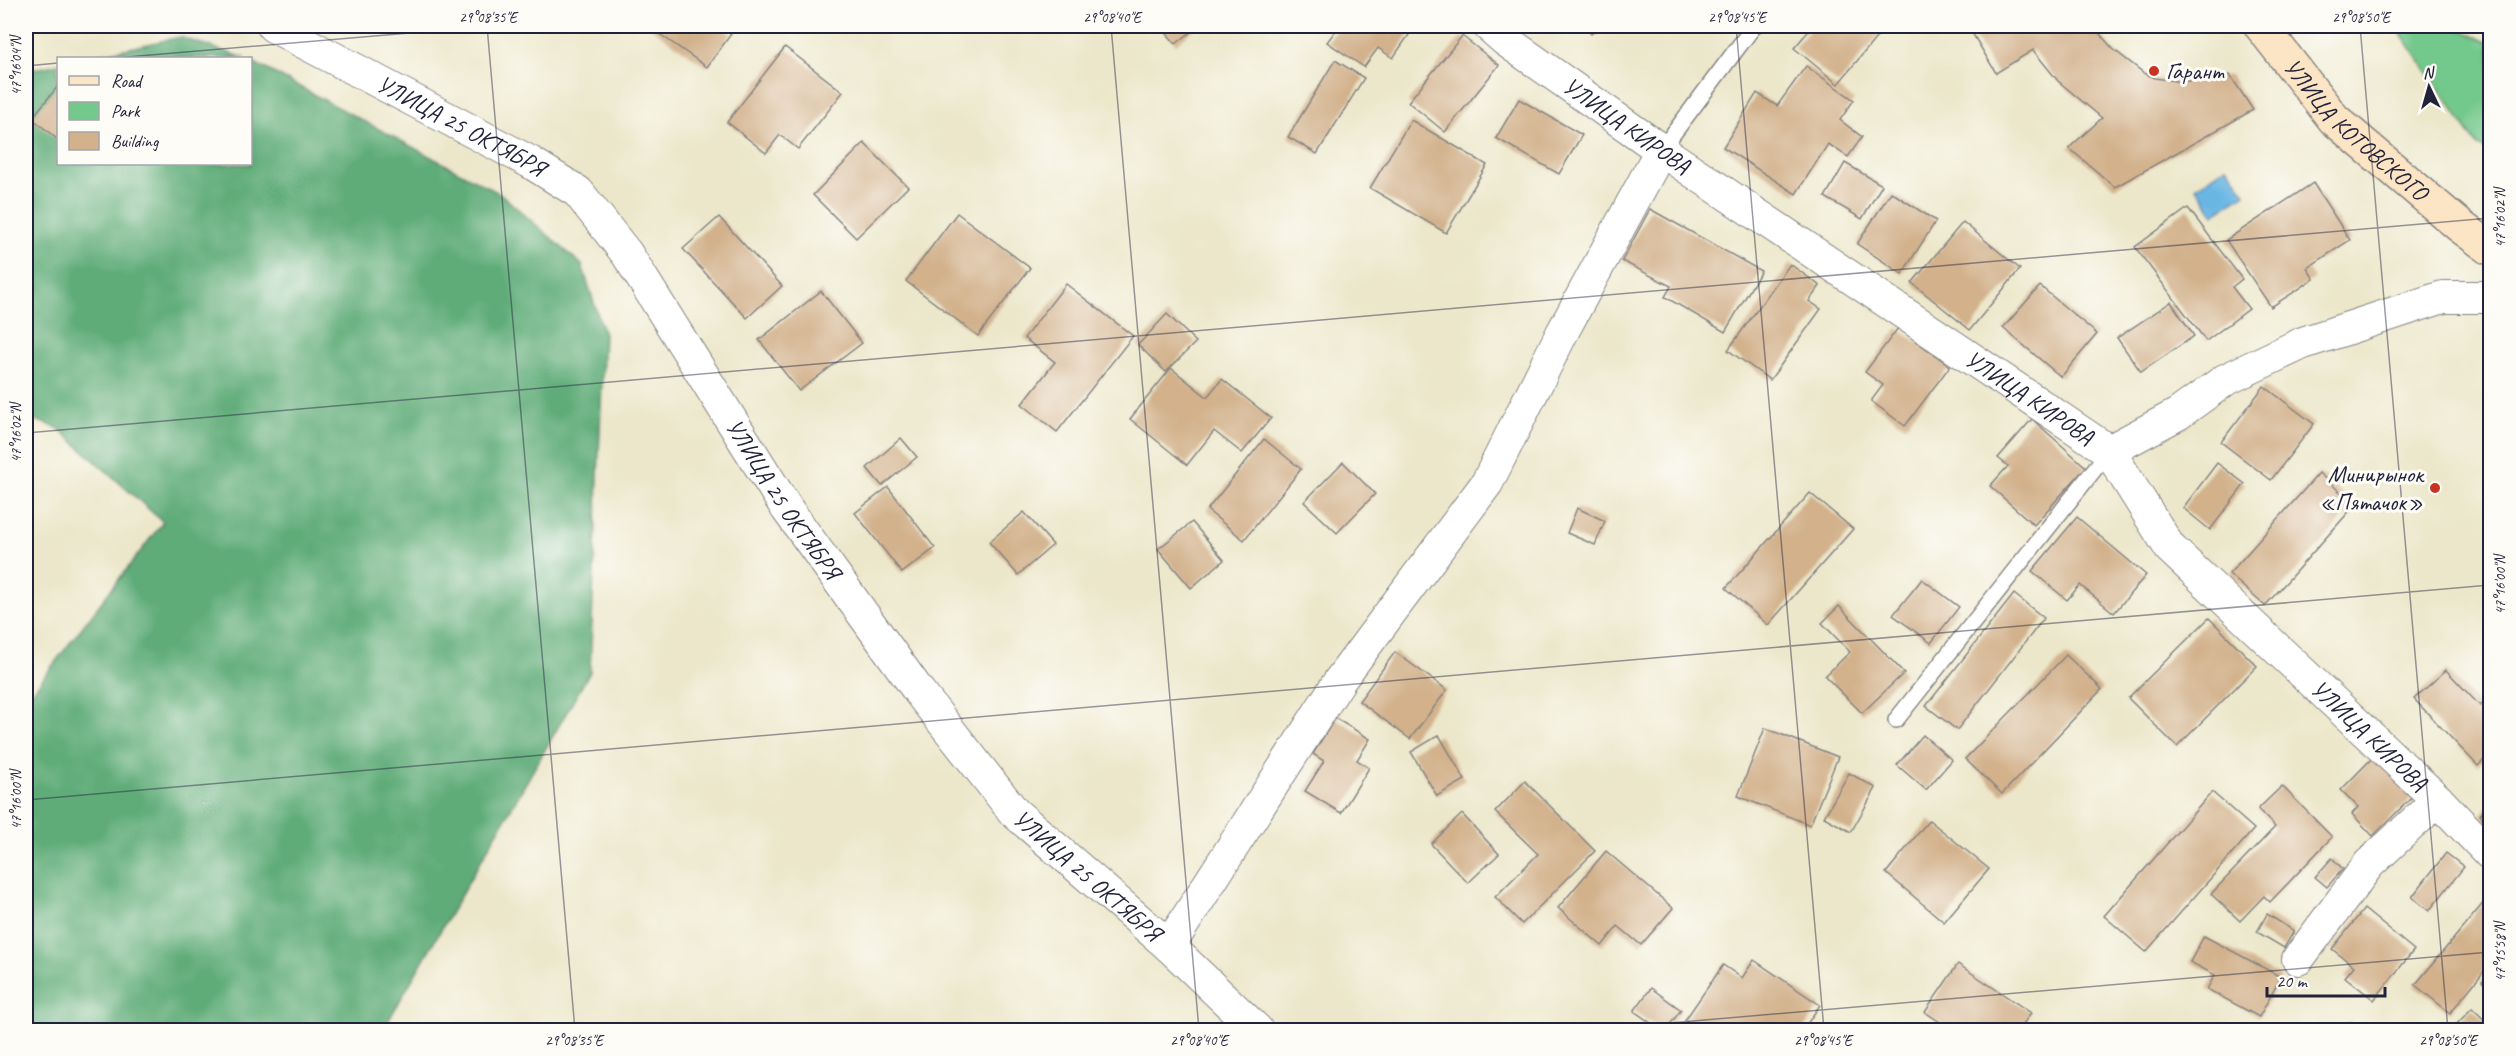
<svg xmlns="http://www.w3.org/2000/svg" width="2516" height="1056" font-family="Caveat,sans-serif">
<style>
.green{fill:#73c88c;stroke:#4a7564;stroke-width:1.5}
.forest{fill:#5eac78;stroke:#40675a;stroke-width:1.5}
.water{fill:#69b6e3;stroke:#466c8f;stroke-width:1.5}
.building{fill:#d2b18b}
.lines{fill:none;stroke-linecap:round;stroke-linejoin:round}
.lane-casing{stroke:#878482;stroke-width:18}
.street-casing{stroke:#878482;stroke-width:34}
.secondary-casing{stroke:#878482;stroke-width:36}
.lane{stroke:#fff;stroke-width:15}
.street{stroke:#fff;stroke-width:32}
.secondary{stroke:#fce5c4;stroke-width:33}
.ticks{fill:none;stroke:#22223b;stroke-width:1.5;stroke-opacity:0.45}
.poi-dot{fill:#c8321e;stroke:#fdfcf7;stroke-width:2}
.labels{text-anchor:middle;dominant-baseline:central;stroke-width:6;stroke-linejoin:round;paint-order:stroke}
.poi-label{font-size:24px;fill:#22223b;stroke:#fdfcf7;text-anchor:start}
.street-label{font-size:24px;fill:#22223b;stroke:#fdfcf7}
.neatline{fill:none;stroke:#22223b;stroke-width:2}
.ticks-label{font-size:15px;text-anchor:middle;fill:#22223b}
</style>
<rect width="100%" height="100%" fill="#fdfcf7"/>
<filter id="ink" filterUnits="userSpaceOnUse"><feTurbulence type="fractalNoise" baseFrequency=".0167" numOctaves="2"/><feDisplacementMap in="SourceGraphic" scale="12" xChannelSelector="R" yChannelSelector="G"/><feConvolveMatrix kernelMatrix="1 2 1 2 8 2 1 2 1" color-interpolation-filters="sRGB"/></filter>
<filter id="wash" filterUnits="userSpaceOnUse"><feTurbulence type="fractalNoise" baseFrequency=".008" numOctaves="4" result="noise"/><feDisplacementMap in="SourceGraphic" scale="24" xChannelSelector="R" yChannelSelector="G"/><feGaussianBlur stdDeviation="1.35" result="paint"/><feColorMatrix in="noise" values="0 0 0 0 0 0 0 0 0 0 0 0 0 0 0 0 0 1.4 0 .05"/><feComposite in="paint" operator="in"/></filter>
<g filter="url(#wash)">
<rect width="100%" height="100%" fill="#ece7ca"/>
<!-- green -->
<path class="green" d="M2396,26h57l37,17v107l-12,-4z"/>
<!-- forest -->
<g class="forest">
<path d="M180,37l65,21h-162z"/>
<path d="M251,61l250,133 81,71 22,69 -14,338 -207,358h-357v-330l137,-178 -105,-94 -32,-11v-346l32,-7v100h192z"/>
</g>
<!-- water -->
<path class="water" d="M2227,166l18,27 -31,21 -18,-27z"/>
<g id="blocks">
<!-- building -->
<g class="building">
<path d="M648,26h71l12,8 -24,33z"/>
<path d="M1160,26h38l-22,18z"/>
<path d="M1339,26h76l-22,32 -15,-10 -14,19 -37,-25z"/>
<path d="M1584,26h17l-10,8z"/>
<path d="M1813,26h73l-48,58 -44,-36z"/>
<path d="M1968,26h125l20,23 31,24 11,5 27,4 48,-7 23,35 -138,77 -46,-39 33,-30 -44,-37 -25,-31 -37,23z"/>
<path d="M1462,36l37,29 -54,67 -37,-30z"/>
<path d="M785,47l58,45 -45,57 -18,-14 -14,18 -39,-31z"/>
<path d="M1335,60l29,18 -47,76 -29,-17z"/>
<path d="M1806,66l48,34 -14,20 22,17 -14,20 -20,-13 -32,50 -73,-47 34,-54 20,13z"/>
<path d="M58,86v54l-26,-22z"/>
<path d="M1519,99l63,36 -23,39 -63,-36z"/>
<path d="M1411,120l76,45 -41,68 -76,-45z"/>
<path d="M864,143l44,44 -52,51 -43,-43z"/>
<path d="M1845,163l37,22 -20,34 -37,-22z"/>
<path d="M2313,183l37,57 -43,28 7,11 -43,28 -45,-67z"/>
<path d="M1891,192l45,29 -34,53 -45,-30z"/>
<path d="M2188,208l54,71 -10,8 17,22 -43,32 -71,-94z"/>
<path d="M1650,209l111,62 -36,61 -60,-35 6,-11 -49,-25z"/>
<path d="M957,213l73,55 -52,68 -72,-55z"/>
<path d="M719,217l63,69 -35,32 -64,-69z"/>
<path d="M1963,222l57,47 -50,61 -58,-47z"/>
<path d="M1790,264l30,22 -11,15 12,8 -51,71 -42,-30z"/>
<path d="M1066,284l67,52 -76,96 -35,-28 33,-42 -31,-24z"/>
<path d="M2040,286l57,48 -36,43 -58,-49z"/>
<path d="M821,291l41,52 -63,48 -40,-51z"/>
<path d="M2171,302l23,34 -53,36 -24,-34z"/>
<path d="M1167,314l29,28 -30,30 -28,-27z"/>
<path d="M1898,328l52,38 -45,60 -34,-25 12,-16 -18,-13z"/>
<path d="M1171,368l36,29 15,-18 49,39 -29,35 -28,-22 -27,34 -57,-46z"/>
<path d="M2264,386l50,38 -43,56 -50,-38z"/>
<path d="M2032,419l54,48 -52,58 -44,-39 18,-20 -10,-8z"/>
<path d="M901,438l16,19 -35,29 -15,-18z"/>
<path d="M1264,439l37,30 -57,71 -37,-30z"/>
<path d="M1343,462l32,32 -38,39 -33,-31z"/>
<path d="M2217,463l28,21 -35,46 -27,-22z"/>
<path d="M2319,473l36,32 -90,101 -36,-32z"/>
<path d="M888,487l47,61 -33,25 -47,-60z"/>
<path d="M1810,493l43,36 -85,96 -42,-37z"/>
<path d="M1577,508l28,13 -10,24 -28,-12z"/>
<path d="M1024,512l29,33 -35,30 -29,-33z"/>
<path d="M2077,517l69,58 -32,38 -34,-28 -13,15 -35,-29z"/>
<path d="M1192,522l32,38 -33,28 -33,-39z"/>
<path d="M1922,579l37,28 -28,36 -38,-28z"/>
<path d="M2014,594l30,24 -87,112 -31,-24z"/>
<path d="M1839,606l65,67 -42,40 -37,-37 25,-24 -28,-29z"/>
<path d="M2209,618l48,48 -80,81 -49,-49z"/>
<path d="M1395,652l52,38 -37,49 -51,-38z"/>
<path d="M2066,655l36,34 -100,105 -37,-35z"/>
<path d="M2446,670l34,36 10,-11v59l-12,12 -64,-67z"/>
<path d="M1335,718l35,21 -13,21 12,8 -28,45 -36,-22 19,-30 -11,-7z"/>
<path d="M1765,728l73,29 -28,68 -72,-29z"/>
<path d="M1439,735l26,45 -28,16 -26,-44z"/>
<path d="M1923,735l29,25 -26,30 -29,-25z"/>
<path d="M2376,754l40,39 -43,43 -21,-22 6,-7 -17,-17z"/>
<path d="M1849,773l27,15 -25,44 -27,-15z"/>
<path d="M1525,781l70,70 -73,73 -27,-27 43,-43 -43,-42z"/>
<path d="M2282,786l50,51 -62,65 -6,-6 -24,25 -29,-27 64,-67 -17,-18z"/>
<path d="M2212,792l42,37 -108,123 -42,-36z"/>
<path d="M2490,802v24l-10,-11z"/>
<path d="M1462,814l37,40 -31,29 -37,-39z"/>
<path d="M1929,820l60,49 -45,53 -58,-49z"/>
<path d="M1606,851l67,57 -32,37 -23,-19 -16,20 -44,-38z"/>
<path d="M2446,853l18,14 -35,44 -17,-14z"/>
<path d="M2332,858l11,11 -16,18 -12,-10z"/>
<path d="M2490,895v69l-40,49 -35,-28z"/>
<path d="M2364,909l50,41 -40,50 -29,-23 9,-11 -22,-17z"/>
<path d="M2267,914l27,17 -10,17 -27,-16z"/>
<path d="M2204,936l77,41 -22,40 -52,-28 8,-14 -25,-13z"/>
<path d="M1754,960l66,45 -17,25h-59l-11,-7 -6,7h-26l-16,-10 38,-55 19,13z"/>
<path d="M1958,964l73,49 -12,17h-67l-27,-18z"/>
<path d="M2490,974v17l-8,-10z"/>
<path d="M1651,988l30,22 -15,20h-5l-27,-19z"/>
<path d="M2472,1008l18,17 -5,5h-34z"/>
<path d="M2349,1022l11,8h-17z"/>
</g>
</g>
</g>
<g filter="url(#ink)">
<use href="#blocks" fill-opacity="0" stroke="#878482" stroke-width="1.5"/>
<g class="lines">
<!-- lane casing -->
<g class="lane-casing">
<g id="lane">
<path d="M1661,150l93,-124"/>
<path d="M1896,720l213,-269"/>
</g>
</g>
<!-- street casing -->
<g class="street-casing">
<g id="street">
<path id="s1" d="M273,26l257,136 48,30 49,62 160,255 133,184 94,119 155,134 88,84"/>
<path id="s2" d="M1489,26l16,14 156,110 448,301 61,97 268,252 52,54"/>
<path d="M2109,451l69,-37 47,-34 78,-37 140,-46h47"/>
<path d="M1169,946l171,-266 147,-197 75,-150 99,-183"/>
<path d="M2298,959l71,-95 69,-64"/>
</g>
</g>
<!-- secondary casing -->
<g class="secondary-casing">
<g id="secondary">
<path id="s3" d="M2261,26l73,93 126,107 30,22"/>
</g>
</g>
<!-- lane -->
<use href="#lane" class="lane"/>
<!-- street -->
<use href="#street" class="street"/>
<!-- secondary -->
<use href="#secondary" class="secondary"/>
</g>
</g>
<!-- ticks -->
<path class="ticks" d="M487,26l88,1004M1111,26l88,1004M1736,26l88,1004M2360,26l88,1004M115,58l377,-32M26,66l32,-3M26,433l2464,-215M26,800l2464,-215M1589,1030l901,-78"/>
<!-- markers -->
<g class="poi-dot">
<circle cx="2154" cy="71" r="6"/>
<circle cx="2435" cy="488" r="6"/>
</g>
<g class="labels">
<!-- poi labels -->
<g class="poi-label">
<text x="2166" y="71">Гарант</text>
<text x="2423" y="474" text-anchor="end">Минирынок<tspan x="2423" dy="28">«Пятачок»</tspan></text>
</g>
<!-- street labels -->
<g class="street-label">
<text stroke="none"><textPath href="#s2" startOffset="170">УЛИЦА КИРОВА</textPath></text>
<text stroke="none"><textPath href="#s1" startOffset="213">УЛИЦА 25 ОКТЯБРЯ</textPath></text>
<text stroke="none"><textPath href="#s3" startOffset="141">УЛИЦА КОТОВСКОГО</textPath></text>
<text stroke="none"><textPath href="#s2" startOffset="656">УЛИЦА КИРОВА</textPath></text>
<text stroke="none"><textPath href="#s1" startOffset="717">УЛИЦА 25 ОКТЯБРЯ</textPath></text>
<text stroke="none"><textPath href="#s2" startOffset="1140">УЛИЦА КИРОВА</textPath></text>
<text stroke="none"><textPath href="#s1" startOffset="1203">УЛИЦА 25 ОКТЯБРЯ</textPath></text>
</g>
</g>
<!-- margin -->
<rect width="2516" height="1056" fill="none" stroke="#fdfcf7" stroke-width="66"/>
<!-- legend -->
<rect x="57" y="57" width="195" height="108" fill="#fdfcf7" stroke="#a5a5ac" stroke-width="1.5"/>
<rect x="69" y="76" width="30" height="9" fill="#fce5c4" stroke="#a5a5ac" stroke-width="1.5"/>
<text x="111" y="87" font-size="18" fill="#22223b">Road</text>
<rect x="69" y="102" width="30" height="18" fill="#73c88c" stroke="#a5a5ac" stroke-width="1.5"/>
<text x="111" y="117" font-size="18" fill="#22223b">Park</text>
<rect x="69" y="132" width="30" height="18" fill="#d2b18b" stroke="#a5a5ac" stroke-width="1.5"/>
<text x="111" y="147" font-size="18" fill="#22223b">Building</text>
<!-- north arrow -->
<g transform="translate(2429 87) rotate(355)" stroke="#fdfcf7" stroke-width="4.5" paint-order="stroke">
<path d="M0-4.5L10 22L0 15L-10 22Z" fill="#22223b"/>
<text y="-9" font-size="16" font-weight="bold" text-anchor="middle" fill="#22223b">N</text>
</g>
<!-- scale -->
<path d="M2267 987v9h118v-9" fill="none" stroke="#22223b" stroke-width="3"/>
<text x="2276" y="987" font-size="18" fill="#22223b" stroke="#fdfcf7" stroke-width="4.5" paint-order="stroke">20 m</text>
<rect x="33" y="33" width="2450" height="990" class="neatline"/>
<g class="ticks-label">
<text x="488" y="22">29°08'35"E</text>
<text x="1112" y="22">29°08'40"E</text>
<text x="1737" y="22">29°08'45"E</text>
<text x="2361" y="22">29°08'50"E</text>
<text transform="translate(16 66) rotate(-90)" y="5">47°16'04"N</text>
<text transform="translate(2500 218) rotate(-90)" y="5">47°16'02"N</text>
<text transform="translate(16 433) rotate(-90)" y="5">47°16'02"N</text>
<text transform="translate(2500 585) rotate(-90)" y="5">47°16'00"N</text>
<text transform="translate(16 800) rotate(-90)" y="5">47°16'00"N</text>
<text transform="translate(2500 952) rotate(-90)" y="5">47°15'58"N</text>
<text x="574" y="1045">29°08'35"E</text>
<text x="1199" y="1045">29°08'40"E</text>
<text x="1823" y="1045">29°08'45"E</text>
<text x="2448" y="1045">29°08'50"E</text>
</g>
</svg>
